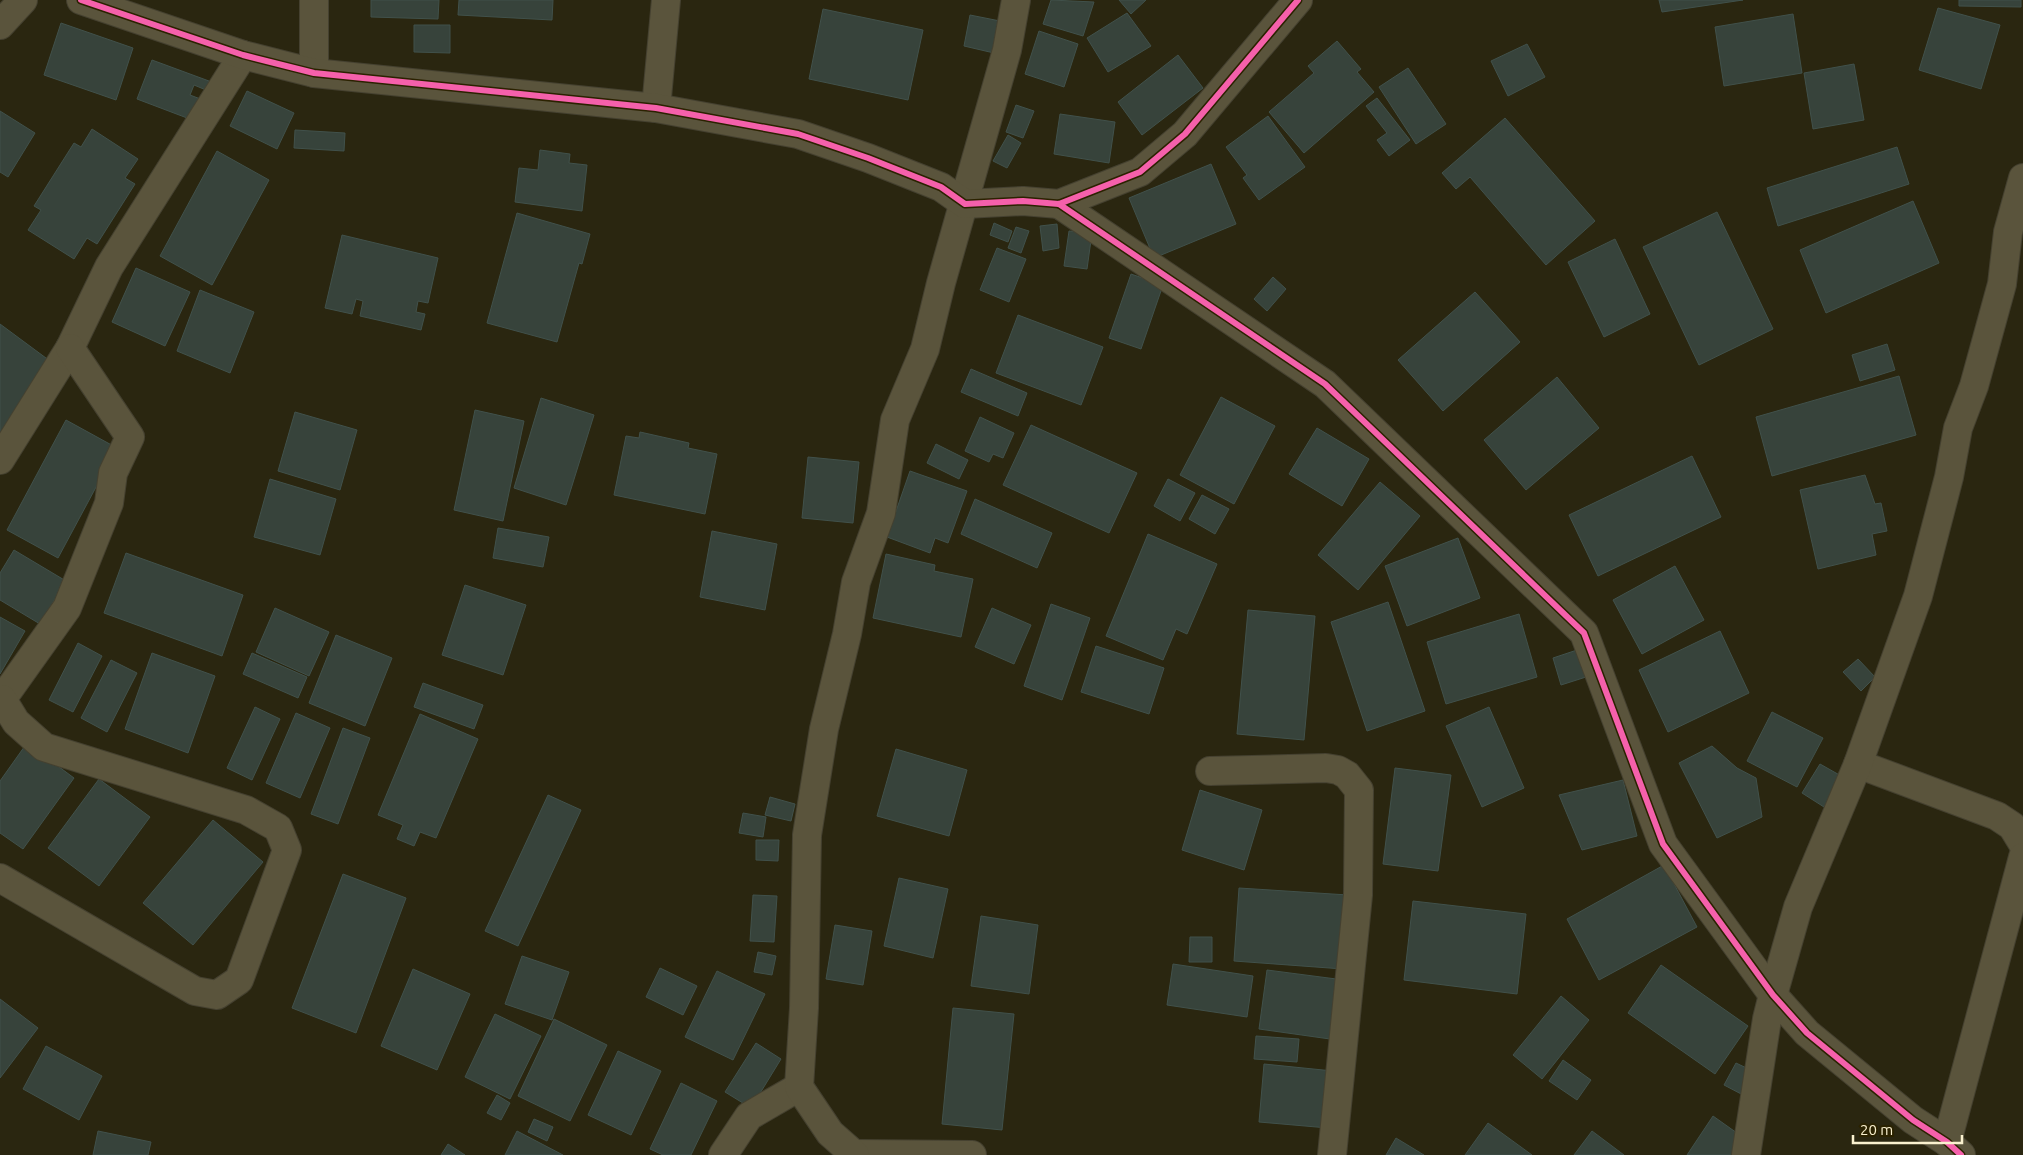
<svg xmlns="http://www.w3.org/2000/svg" width="2023" height="1155" font-family="Ubuntu,sans-serif">
<style>
.building{fill:#37433b;stroke:#41514b}
.lines{fill:none;stroke-linecap:round;stroke-linejoin:round}
.minor-casing{stroke:#454130;stroke-width:30}
.tertiary-casing{stroke:#454130;stroke-width:30}
.minor{stroke:#5a543c;stroke-width:28}
.tertiary{stroke:#5a543c;stroke-width:28}
.cycleway-casing{stroke:#2b2200;stroke-width:9}
.cycleway{stroke:#f560ab;stroke-width:6}
</style>
<rect width="100%" height="100%" fill="#2a2610"/>
<!-- building -->
<g class="building">
<path d="M371,0h68l-1,19 -67,-2z"/>
<path d="M459,0h94l-1,20 -94,-5z"/>
<path d="M1051,0l43,2 -11,34 -40,-12z"/>
<path d="M1119,0h27l-15,14z"/>
<path d="M1659,0h84l-81,12z"/>
<path d="M1959,0h62v7l-62,-1z"/>
<path d="M1938,8l62,17 -19,64 -62,-19z"/>
<path d="M823,9l100,21 -15,70 -99,-21z"/>
<path d="M1127,13l24,33 -43,26 -21,-34z"/>
<path d="M1793,14l9,59 -78,13 -9,-59z"/>
<path d="M970,15l30,6 -6,32 -30,-7z"/>
<path d="M61,23l72,25 -17,52 -72,-25z"/>
<path d="M414,25h36v28l-36,-1z"/>
<path d="M1039,31l39,13 -14,43 -39,-13z"/>
<path d="M1337,41l24,28 -4,3 17,20 -70,61 -35,-41 45,-39 -6,-7z"/>
<path d="M1527,44l18,33 -37,19 -17,-35z"/>
<path d="M1178,55l25,33 -61,47 -24,-33z"/>
<path d="M152,60l57,21 -3,9 -12,-5 -4,10 13,5 -8,21 -58,-22z"/>
<path d="M1854,64l10,56 -51,9 -9,-56z"/>
<path d="M1408,68l38,56 -30,20 -37,-57z"/>
<path d="M247,91l47,22 -17,36 -47,-23z"/>
<path d="M1377,98l33,42 -21,16 -12,-16 10,-7 -21,-27z"/>
<path d="M1016,105l18,6 -11,27 -17,-6z"/>
<path d="M0,111l35,22 -27,44 -8,-5z"/>
<path d="M1060,114l55,8 -6,41 -55,-9z"/>
<path d="M1268,116l37,51 -46,33 -16,-22 4,-3 -21,-28z"/>
<path d="M1505,118l90,103 -49,44 -76,-88 -14,12 -14,-16z"/>
<path d="M92,129l46,30 -13,19 10,6 -38,60 -10,-6 -13,21 -46,-29 13,-20 -7,-4 40,-63 7,4z"/>
<path d="M295,130l50,3 -1,18 -50,-3z"/>
<path d="M1008,135l13,8 -14,25 -14,-7z"/>
<path d="M1897,147l12,37 -131,42 -11,-38z"/>
<path d="M540,150l30,4 -1,9 18,2 -5,46 -67,-9 4,-34 19,2z"/>
<path d="M217,151l52,29 -57,105 -52,-29z"/>
<path d="M1211,164l25,60 -82,34 -25,-60z"/>
<path d="M1913,201l26,62 -113,50 -26,-63z"/>
<path d="M1717,212l56,117 -74,36 -56,-118z"/>
<path d="M517,213l73,21 -8,30 -3,-1 -22,79 -70,-19z"/>
<path d="M994,223l18,8 -4,11 -18,-7z"/>
<path d="M1057,224l2,24 -16,3 -3,-25z"/>
<path d="M1016,227l13,4 -8,22 -13,-5z"/>
<path d="M1069,231l23,2 -5,36 -23,-3z"/>
<path d="M342,235l96,23 -10,45 -10,-2 -2,11 9,2 -4,16 -61,-14 3,-15 -7,-2 -4,15 -27,-6z"/>
<path d="M1615,239l35,75 -46,23 -36,-75z"/>
<path d="M997,248l29,11 -17,43 -29,-12z"/>
<path d="M136,268l54,24 -25,54 -53,-24z"/>
<path d="M1131,274l32,11 -22,64 -32,-11z"/>
<path d="M1273,277l13,12 -19,22 -13,-12z"/>
<path d="M200,290l54,22 -24,61 -53,-22z"/>
<path d="M1475,292l45,50 -77,69 -45,-51z"/>
<path d="M1018,315l85,32 -22,58 -85,-32z"/>
<path d="M0,324l50,37 -50,78z"/>
<path d="M1887,344l8,26 -35,11 -8,-26z"/>
<path d="M971,369l56,24 -9,23 -57,-24z"/>
<path d="M1899,376l17,59 -144,41 -16,-59z"/>
<path d="M1557,377l42,51 -73,62 -42,-50z"/>
<path d="M1221,397l54,29 -41,78 -54,-29z"/>
<path d="M541,398l53,17 -28,90 -52,-17z"/>
<path d="M475,410l49,11 -21,100 -49,-11z"/>
<path d="M295,412l62,18 -17,60 -62,-19z"/>
<path d="M980,417l34,16 -11,25 -10,-4 -4,8 -24,-11z"/>
<path d="M66,420l51,28 -59,110 -51,-28z"/>
<path d="M1031,425l106,48 -28,60 -106,-48z"/>
<path d="M1317,428l52,31 -27,47 -53,-32z"/>
<path d="M640,432l49,11 -1,5 29,6 -12,60 -91,-19 12,-59 13,2z"/>
<path d="M936,444l32,16 -9,19 -32,-16z"/>
<path d="M1692,456l29,61 -123,59 -29,-61z"/>
<path d="M808,457l51,5 -6,61 -51,-5z"/>
<path d="M910,471l57,20 -19,52 -13,-5 -5,15 -43,-16z"/>
<path d="M1865,475l10,29 6,-1 6,28 -15,3 4,21 -58,14 -18,-79z"/>
<path d="M270,479l66,20 -16,56 -66,-18z"/>
<path d="M1168,479l27,14 -15,28 -26,-15z"/>
<path d="M1380,482l40,34 -62,74 -40,-35z"/>
<path d="M1202,495l27,14 -14,25 -26,-15z"/>
<path d="M975,499l77,34 -15,35 -76,-34z"/>
<path d="M498,528l51,9 -6,30 -50,-9z"/>
<path d="M712,531l65,13 -12,66 -65,-13z"/>
<path d="M1148,534l69,30 -30,70 -11,-5 -13,31 -57,-24z"/>
<path d="M1458,538l22,60 -73,28 -22,-60z"/>
<path d="M14,550l52,31 -26,43 -40,-24v-27z"/>
<path d="M126,553l117,42 -21,61 -118,-43z"/>
<path d="M886,554l49,11 -1,6 39,8 -12,58 -88,-19z"/>
<path d="M1675,566l29,54 -62,34 -29,-54z"/>
<path d="M465,585l61,20 -23,70 -61,-20z"/>
<path d="M1388,602l37,109 -58,20 -36,-109z"/>
<path d="M1051,604l39,14 -28,82 -38,-14z"/>
<path d="M275,608l54,24 -20,44 -53,-24z"/>
<path d="M992,608l39,17 -17,39 -39,-17z"/>
<path d="M1248,610l67,6 -11,124 -67,-6z"/>
<path d="M1519,614l18,63 -91,27 -19,-62z"/>
<path d="M0,617l25,14 -25,43z"/>
<path d="M1720,631l29,62 -81,39 -29,-62z"/>
<path d="M336,635l56,23 -27,68 -56,-23z"/>
<path d="M78,643l24,13 -29,56 -24,-12z"/>
<path d="M1096,646l68,22 -15,46 -68,-22z"/>
<path d="M1577,650l9,27 -25,8 -8,-27z"/>
<path d="M152,653l63,23 -27,77 -63,-24z"/>
<path d="M252,653l55,24 -9,21 -55,-24z"/>
<path d="M1858,659l17,18 -14,14 -18,-19z"/>
<path d="M111,660l26,13 -30,59 -26,-14z"/>
<path d="M423,683l60,22 -9,24 -60,-22z"/>
<path d="M255,707l25,12 -28,61 -25,-12z"/>
<path d="M1489,707l35,81 -42,19 -36,-81z"/>
<path d="M1772,712l51,26 -26,49 -50,-26z"/>
<path d="M296,713l34,15 -30,70 -34,-15z"/>
<path d="M420,714l58,25 -42,99 -16,-6 -6,14 -17,-7 6,-14 -25,-10z"/>
<path d="M343,728l27,10 -32,86 -27,-10z"/>
<path d="M27,743l47,35 -51,71 -23,-16v-52z"/>
<path d="M1712,746l25,22 19,10 6,39 -45,21 -38,-75z"/>
<path d="M896,749l71,21 -18,66 -72,-20z"/>
<path d="M1820,764l23,13 -19,30 -22,-14z"/>
<path d="M1395,768l56,7 -13,96 -55,-7z"/>
<path d="M99,779l51,38 -51,69 -51,-38z"/>
<path d="M1623,780l14,56 -55,14 -23,-55z"/>
<path d="M1200,790l62,20 -18,60 -62,-20z"/>
<path d="M548,795l33,15 -63,136 -33,-15z"/>
<path d="M770,797l25,7 -4,17 -26,-6z"/>
<path d="M743,813l23,4 -3,20 -24,-4z"/>
<path d="M213,820l50,42 -70,83 -50,-42z"/>
<path d="M756,840h23l-1,21 -22,-1z"/>
<path d="M1664,865l33,62 -98,53 -32,-61z"/>
<path d="M343,874l63,24 -50,135 -64,-25z"/>
<path d="M899,878l49,11 -15,69 -49,-12z"/>
<path d="M1239,888l109,7 -5,74 -109,-8z"/>
<path d="M753,895l24,1 -3,46 -24,-1z"/>
<path d="M1413,901l113,13 -9,80 -113,-14z"/>
<path d="M981,916l57,9 -9,69 -58,-8z"/>
<path d="M835,925l37,6 -9,54 -37,-6z"/>
<path d="M1190,937h22v25h-23z"/>
<path d="M758,952l18,4 -4,19 -18,-3z"/>
<path d="M522,956l47,16 -17,48 -47,-16z"/>
<path d="M1173,964l80,12 -6,41 -80,-12z"/>
<path d="M1661,965l87,61 -33,48 -87,-61z"/>
<path d="M660,968l37,18 -14,29 -37,-18z"/>
<path d="M413,969l57,25 -33,76 -56,-24z"/>
<path d="M1267,970l77,10 -7,60 -78,-11z"/>
<path d="M717,971l48,23 -32,66 -48,-23z"/>
<path d="M1561,996l28,24 -47,59 -29,-24z"/>
<path d="M0,999l38,29 -38,50z"/>
<path d="M953,1008l61,6 -12,116 -60,-6z"/>
<path d="M495,1014l46,22 -31,63 -45,-22z"/>
<path d="M554,1019l53,26 -37,76 -52,-25z"/>
<path d="M1256,1036l43,3 -2,23 -43,-3z"/>
<path d="M756,1043l25,16 -30,49 -26,-16z"/>
<path d="M46,1046l56,30 -23,44 -56,-31z"/>
<path d="M618,1051l43,20 -30,64 -43,-20z"/>
<path d="M1563,1060l28,20 -14,20 -28,-19z"/>
<path d="M1736,1063l21,10 -12,23 -21,-11z"/>
<path d="M1264,1064l69,7 -5,57 -69,-6z"/>
<path d="M681,1083l36,18 -26,54h-28l-13,-6z"/>
<path d="M497,1095l13,8 -9,17 -14,-7z"/>
<path d="M1713,1116l31,22 -6,17h-51z"/>
<path d="M534,1119l19,8 -6,14 -19,-9z"/>
<path d="M1488,1123l44,32h-67z"/>
<path d="M98,1131l53,11 -3,13h-55z"/>
<path d="M517,1131l46,24h-58z"/>
<path d="M1592,1131l32,24h-50z"/>
<path d="M1396,1138l28,17h-38z"/>
<path d="M448,1144l17,11h-24z"/>
</g>
<g class="lines">
<!-- minor casing -->
<g class="minor-casing">
<g id="minor">
<path d="M0,25l23,-25"/>
<path d="M314,73v-73"/>
<path d="M656,108l10,-108"/>
<path d="M1059,204l266,180 259,249 79,211 110,151 34,38 106,87 34,22 14,13"/>
<path d="M0,460l70,-112 39,-81 134,-212"/>
<path d="M0,702l67,-94 42,-105 4,-30 17,-36 -60,-89"/>
<path d="M1858,764l139,52 15,10 11,18"/>
<path d="M1210,771l116,-3 12,2 9,5 12,15 -1,105 -26,260"/>
<path d="M0,878l195,113 22,4 22,-15 48,-130 -9,-22 -32,-18 -202,-63 -28,-25 -14,-23"/>
<path d="M1947,1142l76,-285"/>
<path d="M855,1154l117,1"/>
<path d="M723,1155l26,-39 50,-29"/>
<path d="M855,1155l-25,-22 -31,-46 5,-79 3,-173 17,-106 23,-95 9,-52 25,-69 14,-93 30,-71 16,-66 66,-233 9,-50"/>
<path d="M1746,1155l21,-136 6,-24 25,-88 60,-143 60,-168 31,-119 9,-49 16,-42 28,-102 6,-52 15,-54"/>
</g>
</g>
<!-- tertiary casing -->
<g class="tertiary-casing">
<path id="tertiary" d="M81,0l162,55 71,18 342,35 142,26 70,24 73,29 24,17 58,-3 36,3 81,-32 45,-38 113,-134"/>
</g>
<!-- minor -->
<use href="#minor" class="minor"/>
<!-- tertiary -->
<use href="#tertiary" class="tertiary"/>
<!-- cycleway casing -->
<g class="cycleway-casing">
<g id="cycleway">
<path d="M81,0l162,55 71,18 342,35 142,26 70,24 73,29 24,17 58,-3 36,3 81,-32 45,-38 113,-134"/>
<path d="M1059,204l266,180 259,249 79,211 110,151 34,38 106,87 34,22 14,13"/>
</g>
</g>
<!-- cycleway -->
<use href="#cycleway" class="cycleway"/>
</g>
<!-- scale -->
<path d="M1853 1135v8h109v-8" fill="none" stroke="#faf1cf" stroke-width="2.5"/>
<text x="1860" y="1135" font-size="15" fill="#faf1cf" stroke="#2b2200" stroke-width="4" paint-order="stroke">20 m</text>
</svg>
